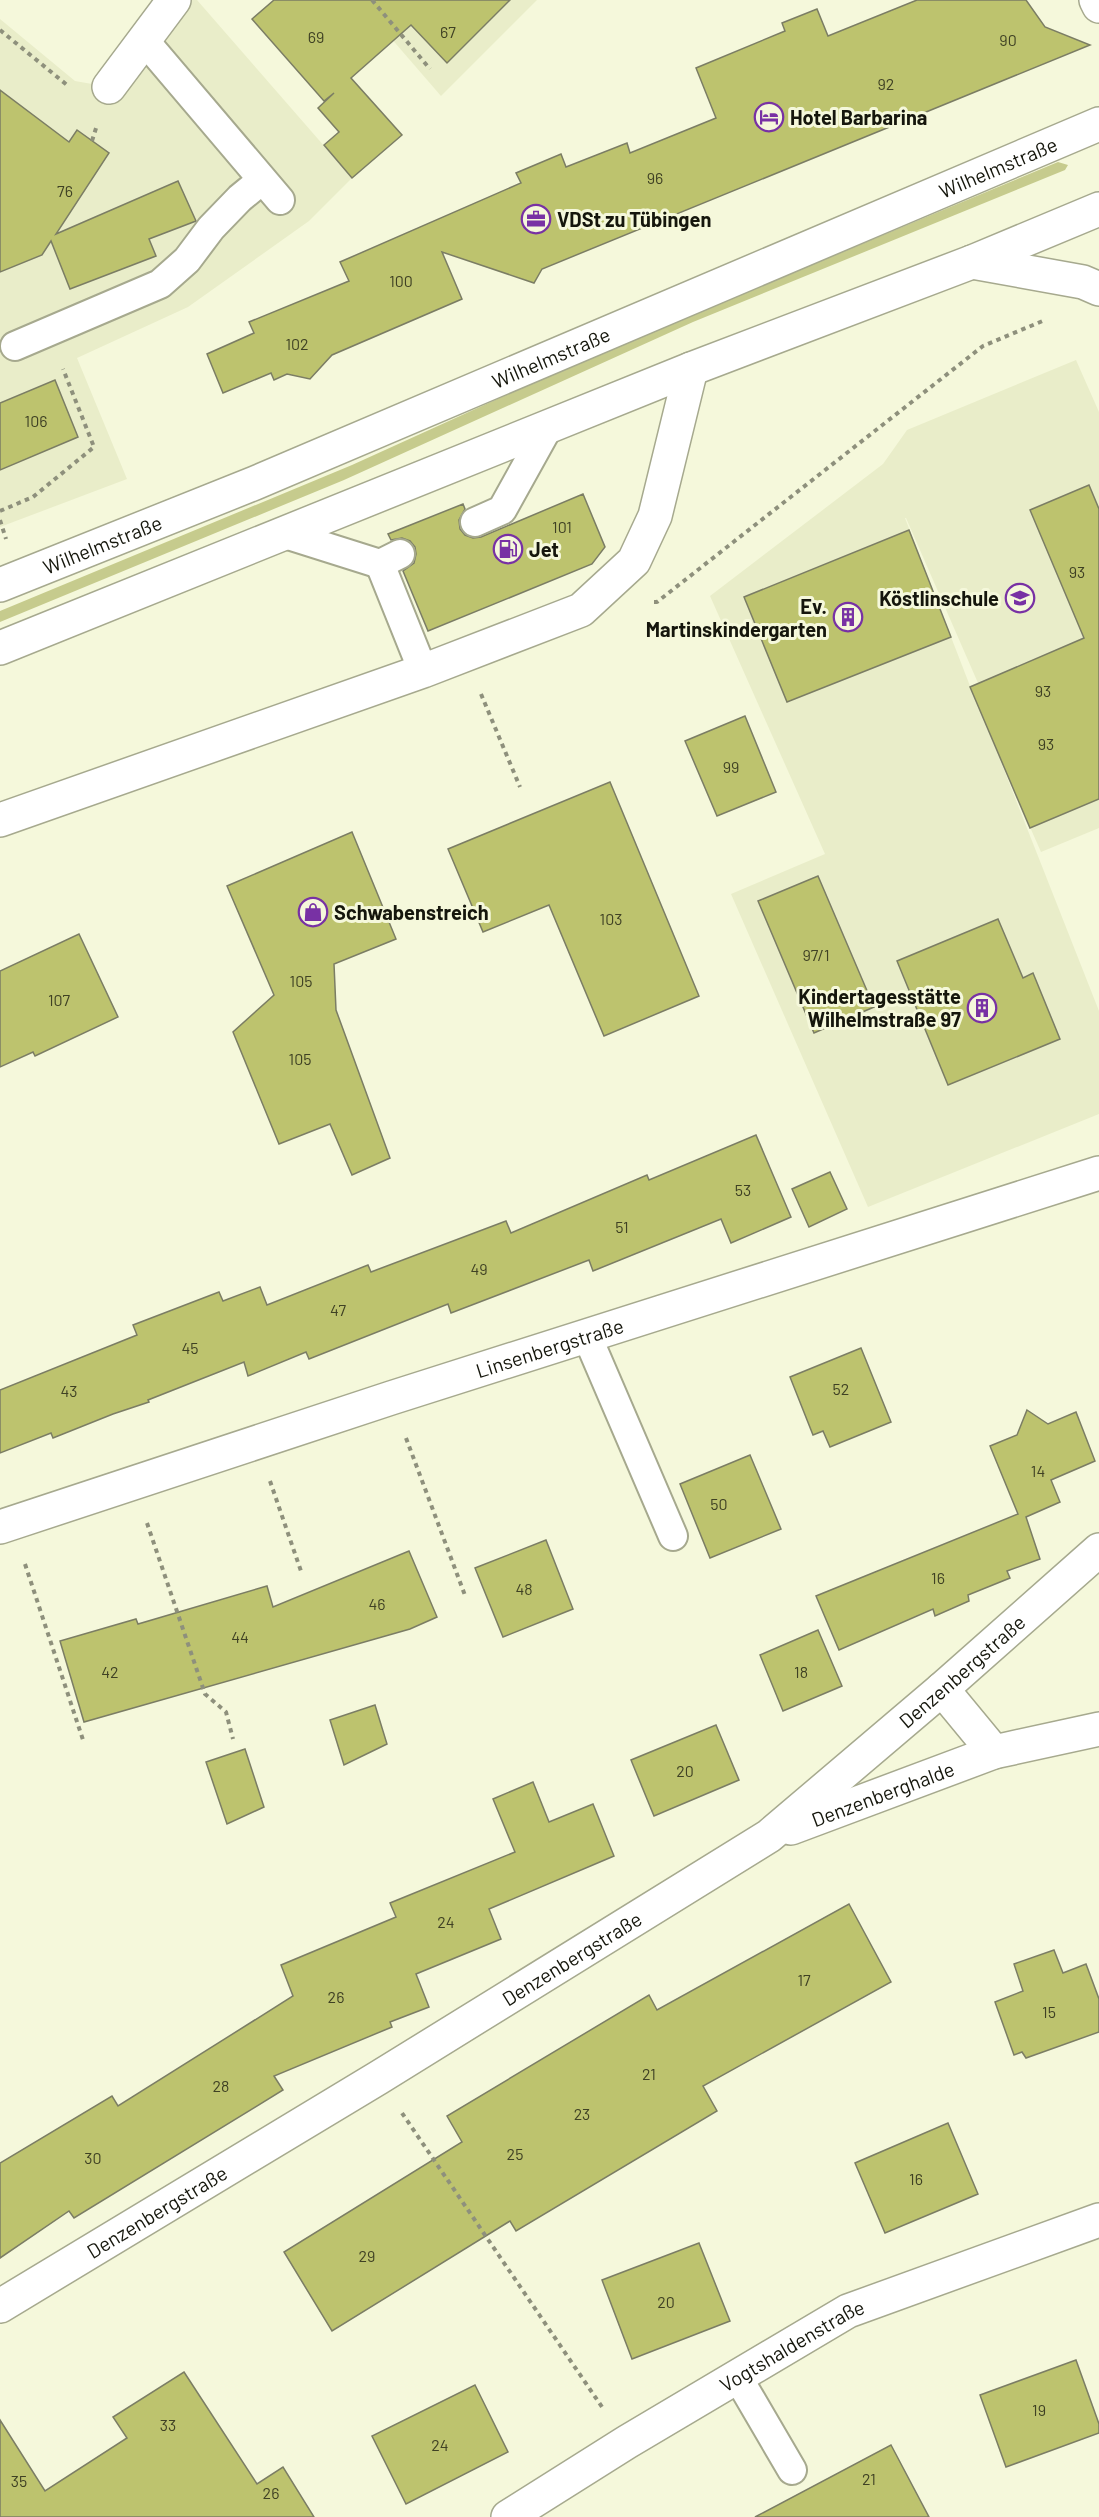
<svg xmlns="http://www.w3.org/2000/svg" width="1099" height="2517" font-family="Barlow,sans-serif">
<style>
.built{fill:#e9edc9;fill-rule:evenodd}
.green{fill:#c6cb8d}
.building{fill:#bdc36e;stroke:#7b7d64;stroke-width:1.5}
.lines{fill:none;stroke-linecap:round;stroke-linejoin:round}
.service-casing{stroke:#a6a98e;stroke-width:32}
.minor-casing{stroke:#a6a98e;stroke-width:36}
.tertiary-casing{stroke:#a6a98e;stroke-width:36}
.secondary-casing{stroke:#a6a98e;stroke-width:36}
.path{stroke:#8e907c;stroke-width:4;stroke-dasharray:4.5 4.5;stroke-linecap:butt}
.service{stroke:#fff;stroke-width:28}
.minor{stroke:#fff;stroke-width:33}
.tertiary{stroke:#fff;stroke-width:33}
.secondary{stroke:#fff;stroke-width:33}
.labels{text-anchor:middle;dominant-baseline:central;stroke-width:6;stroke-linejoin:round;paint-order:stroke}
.number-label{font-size:16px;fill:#3f4124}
.poi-label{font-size:20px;font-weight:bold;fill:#15160c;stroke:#f5f8db;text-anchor:start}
.street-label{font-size:20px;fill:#15160c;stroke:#f5f8db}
</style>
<rect width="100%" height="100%" fill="#f5f8db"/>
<!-- built -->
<g class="built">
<path d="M174,0h23l155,178 -43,43 -121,86 -111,51 50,121 -127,48v-508l75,62 34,6z"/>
<path d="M358,0h179l-96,96z"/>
<path d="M1076,360l23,52v416l-58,24 -42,-95 100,254v103l-231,93 -137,-313 94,-40 -115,-258 173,-132 24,-34zM905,518h1l72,165 -8,3z"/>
</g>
<!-- green -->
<path class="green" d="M1058,162l10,3 -3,5 -372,152 -349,158 -344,142v-11l352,-146 229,-104z"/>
<!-- building -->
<g class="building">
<path d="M274,0h236l-63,63 -36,-38 -60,53 51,57 -50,43 -28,-33 15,-13 -21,-24 16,-15 -10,8 -72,-82z"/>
<path d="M917,0h109l19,27 45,18 -548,224 -8,14 -92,-31 20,47 -130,56 -22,24 -23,-5 -13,6 -3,-7 -48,20 -16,-39 47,-21 -5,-11 100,-41 -9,-19 181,-79 -5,-10 45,-19 5,13 61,-24 3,10 86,-35 -20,-50 89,-37 -3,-8 35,-14 11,27z"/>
<path d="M0,90l69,52 8,-12 32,23 -53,81 122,-53 18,40 -47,18 7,17 -86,33 -19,-48 -9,14 -42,17z"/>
<path d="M55,380l23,57 -78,33v-67z"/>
<path d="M1089,485l10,24v290l-69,29 -60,-141 114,-49 -54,-128z"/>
<path d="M583,494l22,53 -13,17 -164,67 -25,-60 11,-8 2,-9 -1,-7 -5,-6 -8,-3 -11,2 -3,-6 75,-30 2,5 -6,11 1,9 5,6 8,3 8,-1z"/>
<path d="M909,530l42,107 -164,65 -43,-105z"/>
<path d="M745,716l31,76 -59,24 -32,-75z"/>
<path d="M610,782l89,214 -95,40 -55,-131 -66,27 -35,-83z"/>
<path d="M352,832l44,107 -62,25 2,46 54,148 -38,17 -22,-51 -51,20 -46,-112 41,-37 -47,-109z"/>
<path d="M818,876l56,131 -60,26 -56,-132z"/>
<path d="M998,919l25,59 10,-5 27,66 -112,46 -51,-124z"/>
<path d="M79,934l39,83 -83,39 -2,-4 -33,15v-96z"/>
<path d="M756,1135l35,82 -60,26 -10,-24 -128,52 -4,-11 -138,53 -3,-9 -139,55 -3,-7 -58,24 -4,-14 -96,38 1,2 -36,12 -60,24 -2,-5 -51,20v-63l137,-55 -4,-10 86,-33 4,9 37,-14 7,18 101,-40 3,7 135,-51 5,12 136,-58 2,5z"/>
<path d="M830,1172l17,37 -38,18 -17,-38z"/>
<path d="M861,1348l30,74 -61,25 -7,-16 -10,4 -23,-58z"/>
<path d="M1027,1410l21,14 28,-12 19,49 -44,19 9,22 -34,15 14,42 -33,12 3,7 -42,17 1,6 -34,15 -2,-7 -94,41 -23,-54 202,-82 -28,-68 27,-11z"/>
<path d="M750,1455l31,74 -71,29 -30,-74z"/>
<path d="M546,1540l27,69 -70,28 -28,-69z"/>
<path d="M409,1551l28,66 -27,12 -326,93 -24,-81 76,-22 2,5 129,-38 6,21z"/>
<path d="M818,1630l24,56 -59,25 -23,-56z"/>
<path d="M375,1705l12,39 -43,21 -14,-45z"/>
<path d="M716,1725l23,55 -85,36 -23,-56z"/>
<path d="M245,1749l19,58 -37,17 -21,-62z"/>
<path d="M533,1782l16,40 44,-18 21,52 -125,53 12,30 -85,35 13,33 -39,15 2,5 -118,49 9,14 -209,128 -5,-7 -69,47v-95l112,-67 6,10 175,-110 -12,-31 115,-48 -6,-14 125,-51 -22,-53z"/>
<path d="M849,1904l42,78 -188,104 14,25 -201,120 -6,-10 -178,110 -48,-79 178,-110 -15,-26 202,-121 8,15z"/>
<path d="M1054,1950l9,23 23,-9 13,35v33l-73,26 -4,-6 -8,3 -19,-53 28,-11 -9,-27z"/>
<path d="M948,2123l30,71 -93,39 -30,-70z"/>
<path d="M699,2243l31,78 -98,38 -30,-79z"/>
<path d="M1076,2360l23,64v9l-93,34 -26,-72z"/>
<path d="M184,2372l73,112 26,-17 31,50h-314v-97l45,71 82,-53 -14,-21z"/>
<path d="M475,2385l33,67 -102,52 -34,-68z"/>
<path d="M891,2445l38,72h-174z"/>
</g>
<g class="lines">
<!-- service casing -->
<g class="service-casing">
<g id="service">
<path d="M144,40l136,160"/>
<path d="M15,346l145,-62 27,-24 24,-32 29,-30 22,-18"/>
<path d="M475,522l27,-12 45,-81"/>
<path d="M285,534l95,30 20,-10"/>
<path d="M380,564l43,107"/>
<path d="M587,1336l86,200"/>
<path d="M737,2376l55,94"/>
</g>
</g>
<!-- minor casing -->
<g class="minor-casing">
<g id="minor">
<path d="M1096,0l3,6"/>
<path d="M109,87l65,-87"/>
<path d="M0,820l423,-149 158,-61 53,-49 21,-45 36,-147"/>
<path id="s1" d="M0,1527l391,-129 708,-225"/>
<path d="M942,1689l52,63"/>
<path id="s2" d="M791,1828l203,-76 105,-23"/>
<path id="s3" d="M0,2306l378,-228 391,-242 173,-147 157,-139"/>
<path id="s4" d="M508,2517l119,-75 221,-131 251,-91"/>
</g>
</g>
<!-- tertiary casing -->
<g class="tertiary-casing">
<path id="tertiary" d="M972,262l111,20 16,7"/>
</g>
<!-- secondary casing -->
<g class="secondary-casing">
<g id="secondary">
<path id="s5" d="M0,585l255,-102 844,-359"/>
<path d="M0,648l691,-279 281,-107 127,-53"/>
</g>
</g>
<!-- path -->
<g class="path">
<path d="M372,0l58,69"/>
<path d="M0,30l67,55"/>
<path d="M92,141l5,-16"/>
<path d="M0,511l33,-14 61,-50 -31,-78"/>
<path d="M0,520l6,19"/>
<path d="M654,602h3l326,-256 62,-26"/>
<path d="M481,694l39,93"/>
<path d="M406,1438l60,160"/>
<path d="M270,1481l32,93"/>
<path d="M147,1523l58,171 21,18 7,27"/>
<path d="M25,1564l59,179"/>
<path d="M402,2113l200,294"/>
</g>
<!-- service -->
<use href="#service" class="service"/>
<!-- minor -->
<use href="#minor" class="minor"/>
<!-- tertiary -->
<use href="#tertiary" class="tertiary"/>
<!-- secondary -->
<use href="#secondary" class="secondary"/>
</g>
<!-- icons -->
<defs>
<g id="hotel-ring" transform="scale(1.5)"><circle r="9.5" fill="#f5f8db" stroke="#7831a4" stroke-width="1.5"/><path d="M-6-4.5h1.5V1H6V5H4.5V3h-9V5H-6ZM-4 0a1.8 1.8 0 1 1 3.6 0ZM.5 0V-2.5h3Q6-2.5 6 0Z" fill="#7831a4"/></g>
<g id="office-ring" transform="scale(1.5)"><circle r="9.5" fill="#f5f8db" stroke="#7831a4" stroke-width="1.5"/><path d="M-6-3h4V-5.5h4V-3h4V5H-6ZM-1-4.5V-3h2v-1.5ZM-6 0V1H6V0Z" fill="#7831a4"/></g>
<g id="fuel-ring" transform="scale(1.5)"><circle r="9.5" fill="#f5f8db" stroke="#7831a4" stroke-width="1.5"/><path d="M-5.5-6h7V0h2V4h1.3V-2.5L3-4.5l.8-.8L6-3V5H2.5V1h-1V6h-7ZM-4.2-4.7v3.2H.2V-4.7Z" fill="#7831a4"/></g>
<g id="school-ring" transform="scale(1.5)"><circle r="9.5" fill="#f5f8db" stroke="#7831a4" stroke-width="1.5"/><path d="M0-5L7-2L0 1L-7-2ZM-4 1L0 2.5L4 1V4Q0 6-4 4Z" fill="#7831a4"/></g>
<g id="building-ring" transform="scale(1.5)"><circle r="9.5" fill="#f5f8db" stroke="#7831a4" stroke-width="1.5"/><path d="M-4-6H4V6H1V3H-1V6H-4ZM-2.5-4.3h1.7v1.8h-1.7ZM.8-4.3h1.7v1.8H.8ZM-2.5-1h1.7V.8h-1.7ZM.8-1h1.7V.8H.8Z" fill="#7831a4"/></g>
<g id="shop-ring" transform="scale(1.5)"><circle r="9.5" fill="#f5f8db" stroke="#7831a4" stroke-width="1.5"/><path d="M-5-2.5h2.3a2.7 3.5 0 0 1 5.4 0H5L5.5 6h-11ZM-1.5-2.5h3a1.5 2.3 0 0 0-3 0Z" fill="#7831a4"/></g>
</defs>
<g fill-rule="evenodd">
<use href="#hotel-ring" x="769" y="117"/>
<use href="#office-ring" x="536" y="219"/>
<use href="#fuel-ring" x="508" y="549"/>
<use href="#school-ring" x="1020" y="598"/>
<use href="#building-ring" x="848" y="617"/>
<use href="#shop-ring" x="313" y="912"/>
<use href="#building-ring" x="982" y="1008"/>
</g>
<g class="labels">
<!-- number labels -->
<g class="number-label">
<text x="448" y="31">67</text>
<text x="316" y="36">69</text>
<text x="1008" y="39">90</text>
<text x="886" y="83">92</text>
<text x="655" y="177">96</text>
<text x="65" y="190">76</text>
<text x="401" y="280">100</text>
<text x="297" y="343">102</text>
<text x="36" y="420">106</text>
<text x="562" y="526">101</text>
<text x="1077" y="571">93</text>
<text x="1043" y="690">93</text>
<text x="1046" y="743">93</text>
<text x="731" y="766">99</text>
<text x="611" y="918">103</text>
<text x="816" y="954">97/1</text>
<text x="301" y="980">105</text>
<text x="59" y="999">107</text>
<text x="300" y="1058">105</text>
<text x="743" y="1189">53</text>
<text x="622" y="1226">51</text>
<text x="479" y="1268">49</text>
<text x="338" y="1309">47</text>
<text x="190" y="1347">45</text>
<text x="841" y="1388">52</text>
<text x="69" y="1390">43</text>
<text x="1038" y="1470">14</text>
<text x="719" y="1503">50</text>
<text x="938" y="1577">16</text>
<text x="524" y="1588">48</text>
<text x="377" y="1603">46</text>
<text x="240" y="1636">44</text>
<text x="110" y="1671">42</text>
<text x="801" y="1671">18</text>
<text x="685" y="1770">20</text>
<text x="446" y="1921">24</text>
<text x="804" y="1979">17</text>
<text x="336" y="1996">26</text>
<text x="1049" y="2011">15</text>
<text x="649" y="2073">21</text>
<text x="221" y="2085">28</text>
<text x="582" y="2113">23</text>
<text x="515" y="2153">25</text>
<text x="93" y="2157">30</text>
<text x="916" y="2178">16</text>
<text x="367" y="2255">29</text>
<text x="666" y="2301">20</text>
<text x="1039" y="2409">19</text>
<text x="168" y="2424">33</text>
<text x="440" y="2444">24</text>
<text x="869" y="2478">21</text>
<text x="19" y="2480">35</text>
<text x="271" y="2492">26</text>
</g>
<!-- poi labels -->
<g class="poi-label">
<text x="790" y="117">Hotel Barbarina</text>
<text x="557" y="219">VDSt zu Tübingen</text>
<text x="529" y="549">Jet</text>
<text x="999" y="598" text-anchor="end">Köstlinschule</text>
<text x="827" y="606" text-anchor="end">Ev.<tspan x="827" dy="23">Martinskindergarten</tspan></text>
<text x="334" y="912">Schwabenstreich</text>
<text x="961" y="996" text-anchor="end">Kindertagesstätte<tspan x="961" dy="23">Wilhelmstraße 97</tspan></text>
</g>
<!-- street labels -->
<g class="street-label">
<text stroke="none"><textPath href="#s5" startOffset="1082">Wilhelmstraße</textPath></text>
<text stroke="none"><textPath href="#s5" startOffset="596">Wilhelmstraße</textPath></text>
<text stroke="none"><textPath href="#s5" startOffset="110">Wilhelmstraße</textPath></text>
<text stroke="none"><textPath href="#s1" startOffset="578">Linsenbergstraße</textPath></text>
<text stroke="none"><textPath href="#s3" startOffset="1155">Denzenbergstraße</textPath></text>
<text stroke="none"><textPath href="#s2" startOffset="98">Denzenberghalde</textPath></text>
<text stroke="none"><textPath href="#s3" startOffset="669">Denzenbergstraße</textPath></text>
<text stroke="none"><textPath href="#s3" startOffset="183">Denzenbergstraße</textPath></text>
<text stroke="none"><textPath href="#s4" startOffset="332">Vogtshaldenstraße</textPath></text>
</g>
</g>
</svg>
